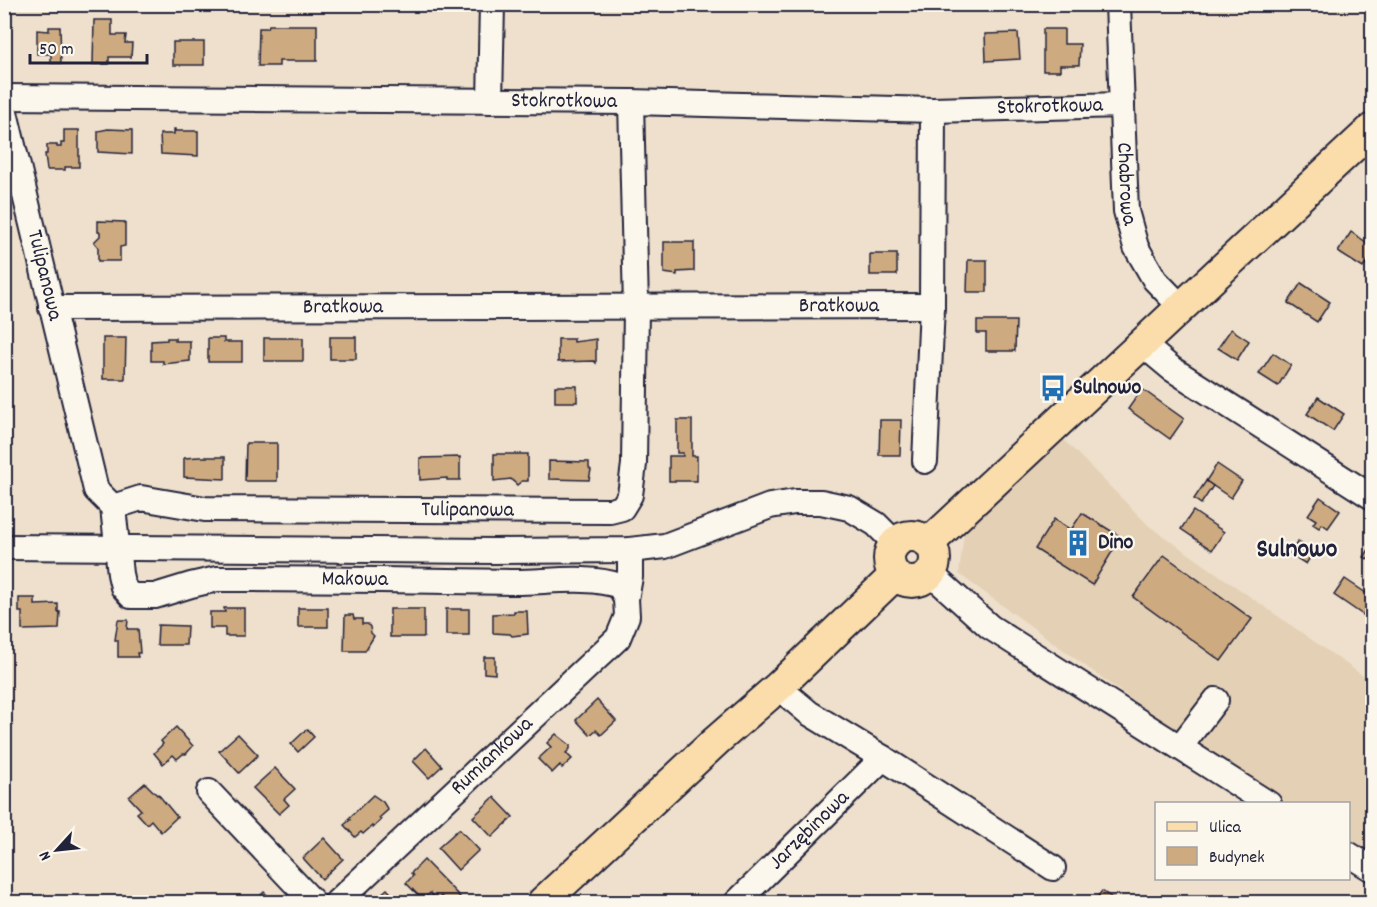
<svg xmlns="http://www.w3.org/2000/svg" width="1377" height="907" font-family="Dekko,sans-serif">
<style>
.built{fill:#e4d0b5}
.building{fill:#ceaa80;stroke:#22223b;stroke-width:1.5}
.lines{fill:none;stroke-linecap:round;stroke-linejoin:round}
.minor-casing{stroke:#22223b;stroke-width:28}
.major-casing{stroke:#22223b;stroke-width:34}
.minor{stroke:#fbf7ec;stroke-width:24}
.major{stroke:#fbddab;stroke-width:30}
.labels{text-anchor:middle;dominant-baseline:central;stroke-width:4.5;stroke-linejoin:round;paint-order:stroke}
.street-label{font-size:22px;fill:#22223b;stroke:#fbf7ec}
.poi-label{font-size:22px;font-weight:bold;fill:#22223b;stroke:#fbf7ec;text-anchor:start}
.quarter-label{font-size:26px;font-weight:bold;fill:#22223b;stroke:#fbf7ec}
</style>
<rect width="100%" height="100%" fill="#eee0cc"/>
<filter id="ink" filterUnits="userSpaceOnUse"><feTurbulence type="fractalNoise" baseFrequency=".0167" numOctaves="2"/><feDisplacementMap in="SourceGraphic" scale="12" xChannelSelector="R" yChannelSelector="G"/><feConvolveMatrix kernelMatrix="1 2 1 2 8 2 1 2 1" color-interpolation-filters="sRGB"/></filter>
<g filter="url(#ink)">
<!-- built -->
<path class="built" d="M1059,435l90,91 223,156v193l-23,-17 -1,-54 -74,-1 -315,-229 5,-41z"/>
<!-- building -->
<g class="building">
<path d="M94,20h18v15h14l-1,8h7l-1,14h-22v7h-16z"/>
<path d="M269,25h48v36h-38v5h-21l1,-38h9z"/>
<path d="M49,27h11l1,36h-10v-9h-14v-24l12,1z"/>
<path d="M1043,29h21v15h16l-1,21h-19v6h-17z"/>
<path d="M1018,33l2,26 -34,2 -1,-27z"/>
<rect x="173" y="42" width="31" height="23"/>
<path d="M108,129l24,1v24l-34,-2v-21z"/>
<path d="M174,129h1v2h23v25l-37,-2 -1,-20h14z"/>
<path d="M64,130h15v37h-14v3h-18l-2,-16h2v-9h10v2h4v-4h3z"/>
<path d="M98,221l27,1v24l-5,1v14h-22v-14l-4,-5 6,-6v-4h-2z"/>
<path d="M1351,232l21,14v8l-9,14 -25,-16z"/>
<path d="M664,242h30v29l-17,1v3l-13,-2z"/>
<rect x="870" y="254" width="27" height="21"/>
<path d="M968,260h19v32h-20z"/>
<path d="M1301,283l29,19 -13,20 -29,-19z"/>
<path d="M977,321h39l-1,30h-29v-18h-9z"/>
<path d="M1231,329l18,12 -12,19 -19,-12z"/>
<rect x="330" y="337" width="26" height="22"/>
<path d="M103,338h23l-1,41h-22z"/>
<path d="M167,338h8v3h15v20l-27,3v-3h-12v-20l16,-1z"/>
<path d="M208,338h16v4h18v20h-34z"/>
<rect x="264" y="338" width="39" height="23"/>
<path d="M558,339h16v3l22,-3v24l-2,-2 -36,1z"/>
<path d="M1273,353l18,12 -13,21 -19,-12z"/>
<rect x="555" y="386" width="22" height="16"/>
<path d="M1142,389l42,30 -14,20 -42,-30z"/>
<path d="M1318,397l26,17 -11,17 -26,-17z"/>
<path d="M677,420h15v36h5v25h-28v-25h14v-3h-6z"/>
<path d="M880,420h21l-1,35h-21z"/>
<path d="M246,443h31v38h-32z"/>
<path d="M494,454h34v27h-6l-5,4 -6,-6 -17,2z"/>
<path d="M199,457h26v22l-41,-2v-19z"/>
<path d="M460,457v23h-13v-2l-27,2v-22z"/>
<path d="M549,461l40,1v6l2,2 -2,10 -40,-1z"/>
<path d="M1217,464l25,17 -11,17 -25,-17z"/>
<path d="M1206,481l7,5 -12,18 -7,-5z"/>
<path d="M1320,497l20,14 -12,17 -6,-4 -3,4 -6,-4 3,-4 -8,-5z"/>
<path d="M1193,511l31,21 -12,18 -31,-21z"/>
<path d="M1082,513l39,24 -29,48 -57,-36 19,-30 17,11z"/>
<path d="M1298,541l16,10 -8,13 -16,-10z"/>
<path d="M1372,545v17l-8,-5z"/>
<path d="M1164,555l88,64 -31,42 -88,-64z"/>
<path d="M1345,579l27,18 -9,18 -29,-20z"/>
<path d="M19,598h16v7l23,-1v8h2l-1,17 -37,1v-18h-3z"/>
<path d="M224,608h20v28h-19v-8h-15v-16h15z"/>
<rect x="298" y="608" width="30" height="19"/>
<rect x="390" y="609" width="34" height="28"/>
<rect x="446" y="609" width="23" height="26"/>
<path d="M514,611h13l1,23 -16,2 -2,-2 -17,-1v-19l21,-1z"/>
<path d="M345,615h8l1,4h8v5h6l2,3 1,6 3,3 -9,15h-21z"/>
<path d="M118,620h10l-1,9h11l2,24h-3l1,4h-20v-17h-3z"/>
<path d="M158,625l29,1 -1,19h-29z"/>
<path d="M484,657h11v17l-11,-1z"/>
<path d="M597,700l19,21 -15,14 -5,-5 -6,5 -14,-15z"/>
<path d="M176,727l17,19 -7,8h-3l-6,5 -4,-4 -10,9 -9,-11 9,-9 -2,-3z"/>
<path d="M307,729l7,8 -16,15 -7,-8z"/>
<path d="M238,734l20,21 -19,18 -20,-22z"/>
<path d="M556,734l14,11v4l-4,4 6,6 -10,9 -2,-3 -8,8 -14,-14 13,-12 -4,-4z"/>
<path d="M426,748l16,18 -13,12 -16,-17z"/>
<path d="M275,768l20,21 -11,10 5,6 -10,9 -26,-26z"/>
<path d="M145,783l12,12 1,-1 19,23 -16,15 -10,-12 -4,4 -10,-11 4,-3 -12,-13z"/>
<path d="M373,795l10,7 5,8 -9,8 2,2 -8,8 -1,-2 -9,8 -2,-2 -6,5 -11,-12 6,-5 -2,-1z"/>
<path d="M494,797l19,20 -21,20 -19,-20z"/>
<path d="M459,829l20,21 -21,20 -20,-22z"/>
<path d="M324,838l19,21 -21,20 -19,-21z"/>
<path d="M424,860l36,37 -6,5h-7l-6,-6 -4,4 -7,-7 -7,7 -17,-17 7,-7 -2,-3z"/>
<path d="M387,889l12,13h-22l4,-4 -2,-2z"/>
<path d="M1102,891l16,11h-25z"/>
<path d="M264,892l10,10h-20z"/>
</g>
<g class="lines">
<!-- minor casing -->
<g class="minor-casing">
<g id="minor">
<path id="s1" d="M1118,4l8,207 10,36 19,33 27,28"/>
<path id="s2" d="M4,97l627,5 302,8 189,-5"/>
<path d="M490,101l2,-97"/>
<path id="s3" d="M4,108l92,382 17,17 7,67 3,13 8,9h24l36,-11 26,-6c99,0 199,1 298,3 33,0 74,-7 105,4l6,13"/>
<path id="s4" d="M51,308l881,-2"/>
<path d="M1142,344l30,25 200,128"/>
<path d="M925,461l7,-155 1,-196"/>
<path id="s5" d="M113,507l28,-9 64,11 405,2 12,-3 8,-13 4,-31 2,-157 -5,-205"/>
<path d="M4,547l490,4 136,-1 35,-4 105,-40 25,-4h26l28,6 27,16 19,19"/>
<path d="M931,574l59,53 279,177"/>
<path d="M778,687l31,26 74,45 170,110"/>
<path d="M1180,747l36,-47"/>
<path d="M209,792l104,110"/>
<path d="M1348,854l24,15"/>
<path id="s6" d="M337,902l281,-264 9,-22 -1,-17 4,-22v-27"/>
<path id="s7" d="M737,902l146,-144"/>
</g>
</g>
<!-- major casing -->
<g class="major-casing">
<g id="major">
<circle cx="912" cy="559" r="23"/>
<path d="M929,543l443,-414"/>
<path d="M543,902l173,-161 62,-54 117,-112"/>
</g>
</g>
<!-- minor -->
<use href="#minor" class="minor"/>
<!-- major -->
<use href="#major" class="major"/>
</g>
</g>
<!-- icons -->
<defs>
<g id="bus-bare" transform="scale(2.07)"><path d="M-5-6H5V4H4V6H2V4H-2V6H-4V4H-5ZM-3.5-4V0h7V-4ZM-3.5 1.2v1.5H-2V1.2ZM2 1.2v1.5H3.5V1.2Z" fill="#1f6fb2" stroke="#fbf7ec" stroke-width="2.5" paint-order="stroke"/></g>
<g id="building-bare" transform="scale(2.07)"><path d="M-4-6H4V6H1V3H-1V6H-4ZM-2.5-4.3h1.7v1.8h-1.7ZM.8-4.3h1.7v1.8H.8ZM-2.5-1h1.7V.8h-1.7ZM.8-1h1.7V.8H.8Z" fill="#1f6fb2" stroke="#fbf7ec" stroke-width="2.5" paint-order="stroke"/></g>
</defs>
<g fill-rule="evenodd">
<use href="#bus-bare" x="1053" y="388"/>
<use href="#building-bare" x="1078" y="543"/>
</g>
<g class="labels">
<!-- street labels -->
<g class="street-label">
<text stroke="none"><textPath href="#s2" startOffset="560">Stokrotkowa</textPath></text>
<text stroke="none"><textPath href="#s2" startOffset="1046">Stokrotkowa</textPath></text>
<text stroke="none"><textPath href="#s1" startOffset="180">Chabrowa</textPath></text>
<text stroke="none"><textPath href="#s3" startOffset="172">Tulipanowa</textPath></text>
<text stroke="none"><textPath href="#s4" startOffset="788">Bratkowa</textPath></text>
<text stroke="none"><textPath href="#s4" startOffset="292">Bratkowa</textPath></text>
<text stroke="none"><textPath href="#s5" startOffset="357">Tulipanowa</textPath></text>
<text stroke="none"><textPath href="#s3" startOffset="736">Makowa</textPath></text>
<text stroke="none"><textPath href="#s6" startOffset="213">Rumiankowa</textPath></text>
<text stroke="none"><textPath href="#s7" startOffset="102">Jarzębinowa</textPath></text>
</g>
<!-- poi labels -->
<g class="poi-label">
<text x="1073" y="388">Sulnowo</text>
<text x="1098" y="543">Dino</text>
</g>
<!-- quarter labels -->
<g class="quarter-label">
<text x="1297" y="550">Sulnowo</text>
</g>
</g>
<!-- margin -->
<rect width="1377" height="907" fill="none" stroke="#fbf7ec" stroke-width="24"/>
<rect x="12" y="12" width="1353" height="883" fill="none" stroke="#22223b" stroke-width="2" filter="url(#ink)"/>
<!-- legend -->
<rect x="1155" y="802" width="195" height="78" fill="#fbf7ec" stroke="#a4a2a5" stroke-width="1.5"/>
<rect x="1167" y="822" width="30" height="9" fill="#fbddab" stroke="#a4a2a5" stroke-width="1.5"/>
<text x="1209" y="832" font-size="18" fill="#22223b">Ulica</text>
<rect x="1167" y="847" width="30" height="18" fill="#ceaa80" stroke="#a4a2a5" stroke-width="1.5"/>
<text x="1209" y="862" font-size="18" fill="#22223b">Budynek</text>
<!-- north arrow -->
<g transform="translate(57 850) rotate(243)" stroke="#fbf7ec" stroke-width="4.5" paint-order="stroke">
<path d="M0-4.5L10 22L0 15L-10 22Z" fill="#22223b"/>
<text y="-9" font-size="16" font-weight="bold" text-anchor="middle" fill="#22223b">N</text>
</g>
<!-- scale -->
<path d="M30 54v9h117v-9" fill="none" stroke="#22223b" stroke-width="3"/>
<text x="39" y="54" font-size="18" fill="#22223b" stroke="#fbf7ec" stroke-width="4.5" paint-order="stroke">50 m</text>
</svg>
